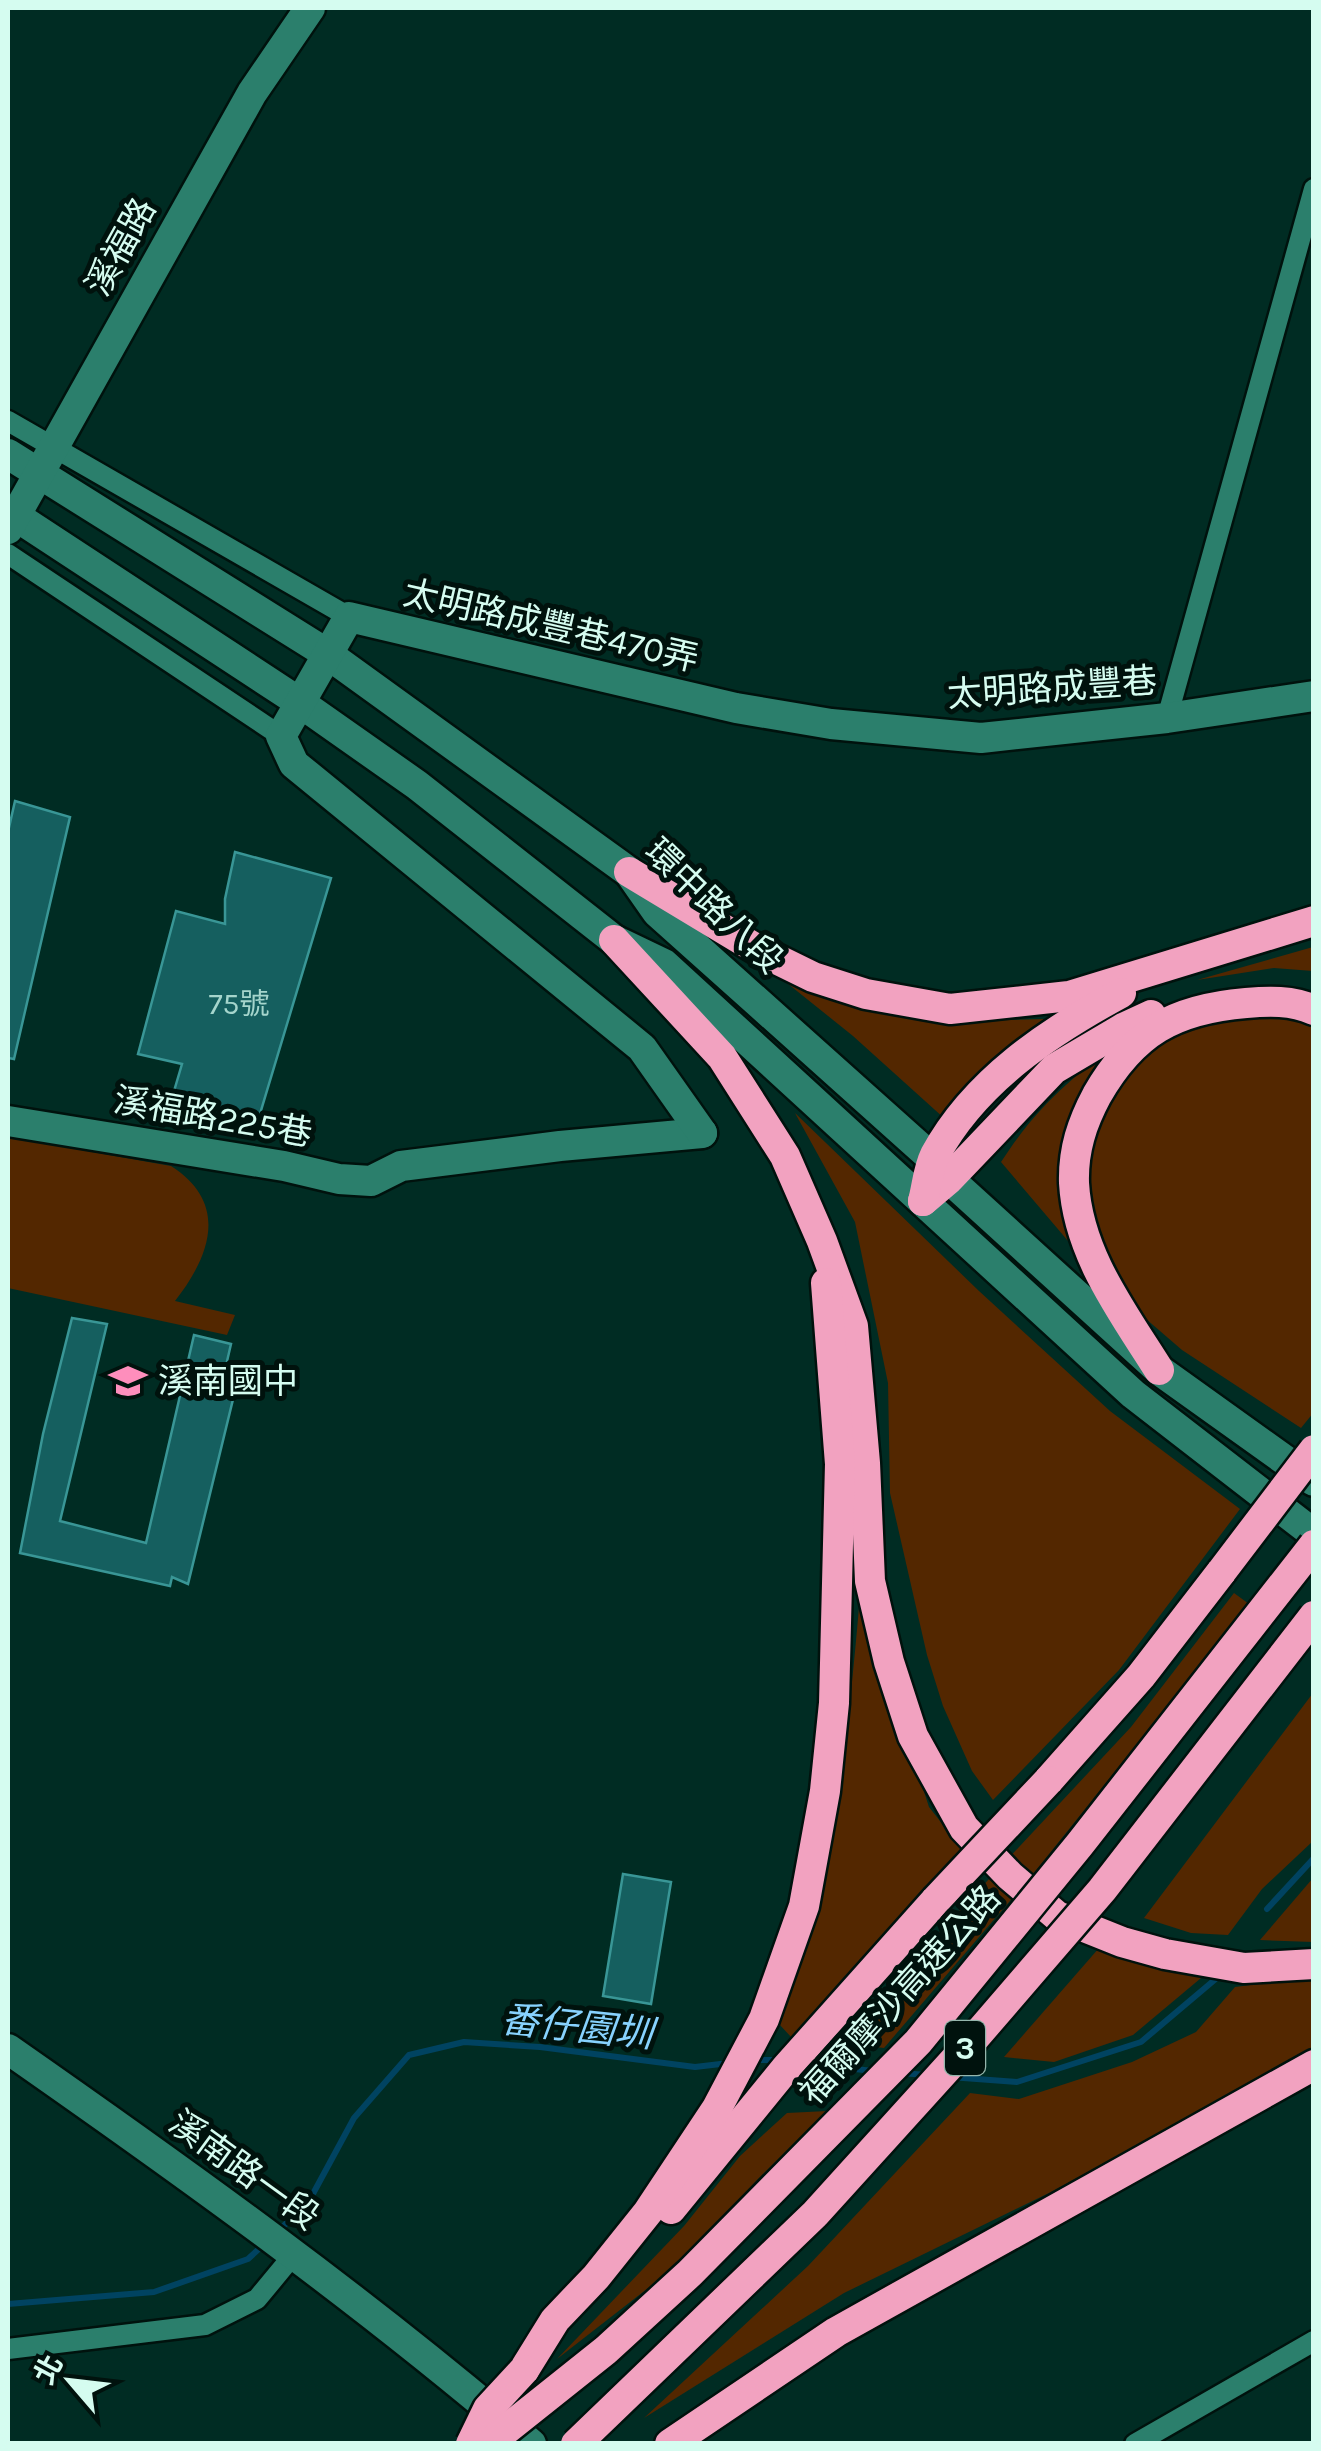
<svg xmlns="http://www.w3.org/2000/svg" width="1321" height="2451" font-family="Karla,'Noto Sans TC',sans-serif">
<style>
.green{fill:#532700}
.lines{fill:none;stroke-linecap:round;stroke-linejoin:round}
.stream{stroke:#004361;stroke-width:6}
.building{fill:#155f5f;stroke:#399696;stroke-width:2.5}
.street-casing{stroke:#00120d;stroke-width:25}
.secondary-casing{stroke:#00120d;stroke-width:35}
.highway-casing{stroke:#00120d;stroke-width:35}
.street{stroke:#2b7f6c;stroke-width:20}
.secondary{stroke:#2b7f6c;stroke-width:30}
.highway{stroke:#f2a2c0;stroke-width:30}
.highway-bridge-casing{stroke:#00120d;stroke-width:35;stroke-linecap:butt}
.highway-bridge{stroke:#f2a2c0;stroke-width:30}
.labels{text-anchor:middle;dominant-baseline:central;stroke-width:10;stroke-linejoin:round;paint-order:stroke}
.number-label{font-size:30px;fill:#a5d5cc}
.shield{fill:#00120d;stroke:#95b6ac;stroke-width:2.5}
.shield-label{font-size:32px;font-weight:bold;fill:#d5fcf0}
.street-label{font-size:35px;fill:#d5fcf0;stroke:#00120d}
.poi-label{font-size:35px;fill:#d5fcf0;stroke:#00120d;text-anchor:start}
.water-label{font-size:38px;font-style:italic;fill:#87d2fe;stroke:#00120d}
</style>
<rect width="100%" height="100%" fill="#002c23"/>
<!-- green -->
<g class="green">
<path d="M1313,947v24l-39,-3 -77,12z"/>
<path d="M772,971l202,50 70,-2 -34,28 -65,72 -92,-83z"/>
<path d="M1240,1015h35l38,11 1,386 -13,16 -119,-78 -51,-44 -24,-37 -18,-70 -2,-32 5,-26 34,-78 43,-29z"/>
<path d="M1130,1037c-21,21 -47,44 -57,72 -13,38 -2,99 1,139l-73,-86c36,-56 74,-89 129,-125z"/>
<path d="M795,1113l184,178 131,120 130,98 -121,161 -126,130 -21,-29 -29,-65 -16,-51 -37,-162 -2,-110 -33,-161z"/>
<path d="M8,1137l163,29c58,37 40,89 4,135l60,14 -8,20 -219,-47z"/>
<path d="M1234,1593l15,11 -211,264 -154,180 -47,-6 294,-315z"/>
<path d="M860,1596l69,211 33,42 -170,189 -13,-14c53,-144 68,-276 81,-428z"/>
<path d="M1313,1693v148l-51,48 -34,46 -37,-2 -47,-15z"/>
<path d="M1313,1878v64l-53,-2z"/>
<path d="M1099,1948l108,25 -74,62 -79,27 -50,-5z"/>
<path d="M1313,1977v74l-264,142 -205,100 -200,125 164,-152 162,-173 49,6 113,-37 64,-30 39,-45z"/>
<path d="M827,2111l-69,68 -79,85 -122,95 127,-133 56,-70 47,-43z"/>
</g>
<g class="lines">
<!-- stream -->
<g class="stream">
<path d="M1267,1909l47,-51"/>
<path d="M751,2060h28"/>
<path d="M801,2063l72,8"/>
<path d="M900,2073l28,2"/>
<path d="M950,2077l67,5 124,-40 77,-65"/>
<path d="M276,2233l32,-30 46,-85 55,-63 55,-13 76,5 155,20 34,-4"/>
<path d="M8,2304l146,-12 94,-33 15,-14"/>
</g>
</g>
<!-- building -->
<g class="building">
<path d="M15,801l55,16 -56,242 -6,-1v-226z"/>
<path d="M235,852l96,26 -75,249 -89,-12 15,-51 -44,-10 38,-143 49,13v-25z"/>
<path d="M72,1318l35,6 -47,197 86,22 48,-208 37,9 -9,39 14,4 -48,197 -16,-7 -2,9 -150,-33 23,-119z"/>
<path d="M623,1874l48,8 -20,122 -48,-8z"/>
</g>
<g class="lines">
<!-- street casing -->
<g class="street-casing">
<g id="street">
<path d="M8,421l341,196"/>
<path d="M8,554l273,182"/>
<path d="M1167,718l147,-529"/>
<path d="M8,2349l197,-24 52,-26 38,-46"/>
<path d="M1135,2444l179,-103"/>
</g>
</g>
<!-- secondary casing -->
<g class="secondary-casing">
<g id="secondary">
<path d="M8,454l318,199 303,219 28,40 276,247 16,20 210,191 155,111"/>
<path d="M8,511l291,191 118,83 197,155 50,24 469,430 181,140"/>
<path d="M8,529l244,-436 58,-85"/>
<path d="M8,1121l276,45 55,13 32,2 30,-15 159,-20 142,-13"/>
<path d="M702,1133l-60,-85 -348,-284 -13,-28 68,-119 387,91 95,16 150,14 186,-20 147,-22"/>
<path d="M8,2049c179,125 356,252 523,395"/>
</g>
</g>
<!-- highway casing -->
<g class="highway-casing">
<g id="highway">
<path d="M629,872l131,79 53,26 53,17 84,15 119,-13 245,-75"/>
<path d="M614,940l108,117 63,99 37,85 31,85 12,137 5,118 19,81 24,74 51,92 46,48 47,40 65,26 43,12 79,14 70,-4"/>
<path d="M923,1201l26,-22 105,-110 71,-42 26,-12"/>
<path d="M923,1201c4,-15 5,-32 12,-46 40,-74 114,-123 186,-162"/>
<path d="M1159,1370c-37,-59 -81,-116 -85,-187 -1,-33 8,-60 23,-88 36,-63 77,-86 149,-92 22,-2 46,-3 68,7"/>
<path d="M1048,1781l93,-105 81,-105"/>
<path d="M671,2209l115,-141 150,-168"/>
<path d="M524,2370l31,-50 41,-43 52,-65 69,-104 47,-89 40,-113 21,-115 9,-88 6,-239 -14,-181"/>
<path d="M670,2444l166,-112 478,-267"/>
</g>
</g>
<!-- street -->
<use href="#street" class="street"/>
<!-- secondary -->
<use href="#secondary" class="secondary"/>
<!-- highway -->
<use href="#highway" class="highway"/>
<!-- highway-bridge casing -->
<g class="highway-bridge-casing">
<g id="highway-bridge">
<path d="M1222,1571l92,-121"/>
<path d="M936,1900l112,-119"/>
<path d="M471,2444l17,-35 36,-39"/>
<path d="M488,2444l118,-94 84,-77 228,-231 162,-198 234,-299"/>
<path d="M576,2444l239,-230 156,-172 131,-152 212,-274"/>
</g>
</g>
<!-- highway-bridge -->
<use href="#highway-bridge" class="highway-bridge"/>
</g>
<!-- icons -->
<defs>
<g id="school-bare" transform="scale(3)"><path d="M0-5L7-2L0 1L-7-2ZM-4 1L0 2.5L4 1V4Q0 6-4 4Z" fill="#fe8ebc" stroke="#00120d" stroke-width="2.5" paint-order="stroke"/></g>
</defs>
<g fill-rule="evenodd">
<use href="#school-bare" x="128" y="1381"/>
</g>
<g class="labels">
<!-- number labels -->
<g class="number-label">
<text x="239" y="1004">75號</text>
</g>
<!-- shield labels -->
<rect class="shield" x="945" y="2021" width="40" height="54" rx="8"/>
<g class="shield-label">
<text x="965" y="2048">3</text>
</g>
<!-- street labels -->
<g class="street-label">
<text transform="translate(121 247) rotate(-61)">溪福路</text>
<text transform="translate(551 626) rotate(13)">太明路成豐巷470弄</text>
<text transform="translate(1052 688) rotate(-4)">太明路成豐巷</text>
<text transform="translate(714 906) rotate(44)">環中路八段</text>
<text transform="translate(213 1117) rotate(10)">溪福路225巷</text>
<text transform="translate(900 1995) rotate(-48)">福爾摩沙高速公路</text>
<text transform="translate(244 2170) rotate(36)">溪南路一段</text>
</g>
<!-- poi labels -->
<g class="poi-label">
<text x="158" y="1381">溪南國中</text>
</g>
<!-- water labels -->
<g class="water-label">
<text transform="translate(577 2027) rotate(6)">番仔園圳</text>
</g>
</g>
<!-- border -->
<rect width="1321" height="2451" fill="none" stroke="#d5fcf0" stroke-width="20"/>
<!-- north arrow -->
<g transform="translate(70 2381) rotate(298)" stroke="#00120d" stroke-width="8" paint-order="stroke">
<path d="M0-8L18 38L0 25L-18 38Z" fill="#d5fcf0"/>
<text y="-15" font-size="28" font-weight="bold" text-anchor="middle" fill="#d5fcf0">北</text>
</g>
</svg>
